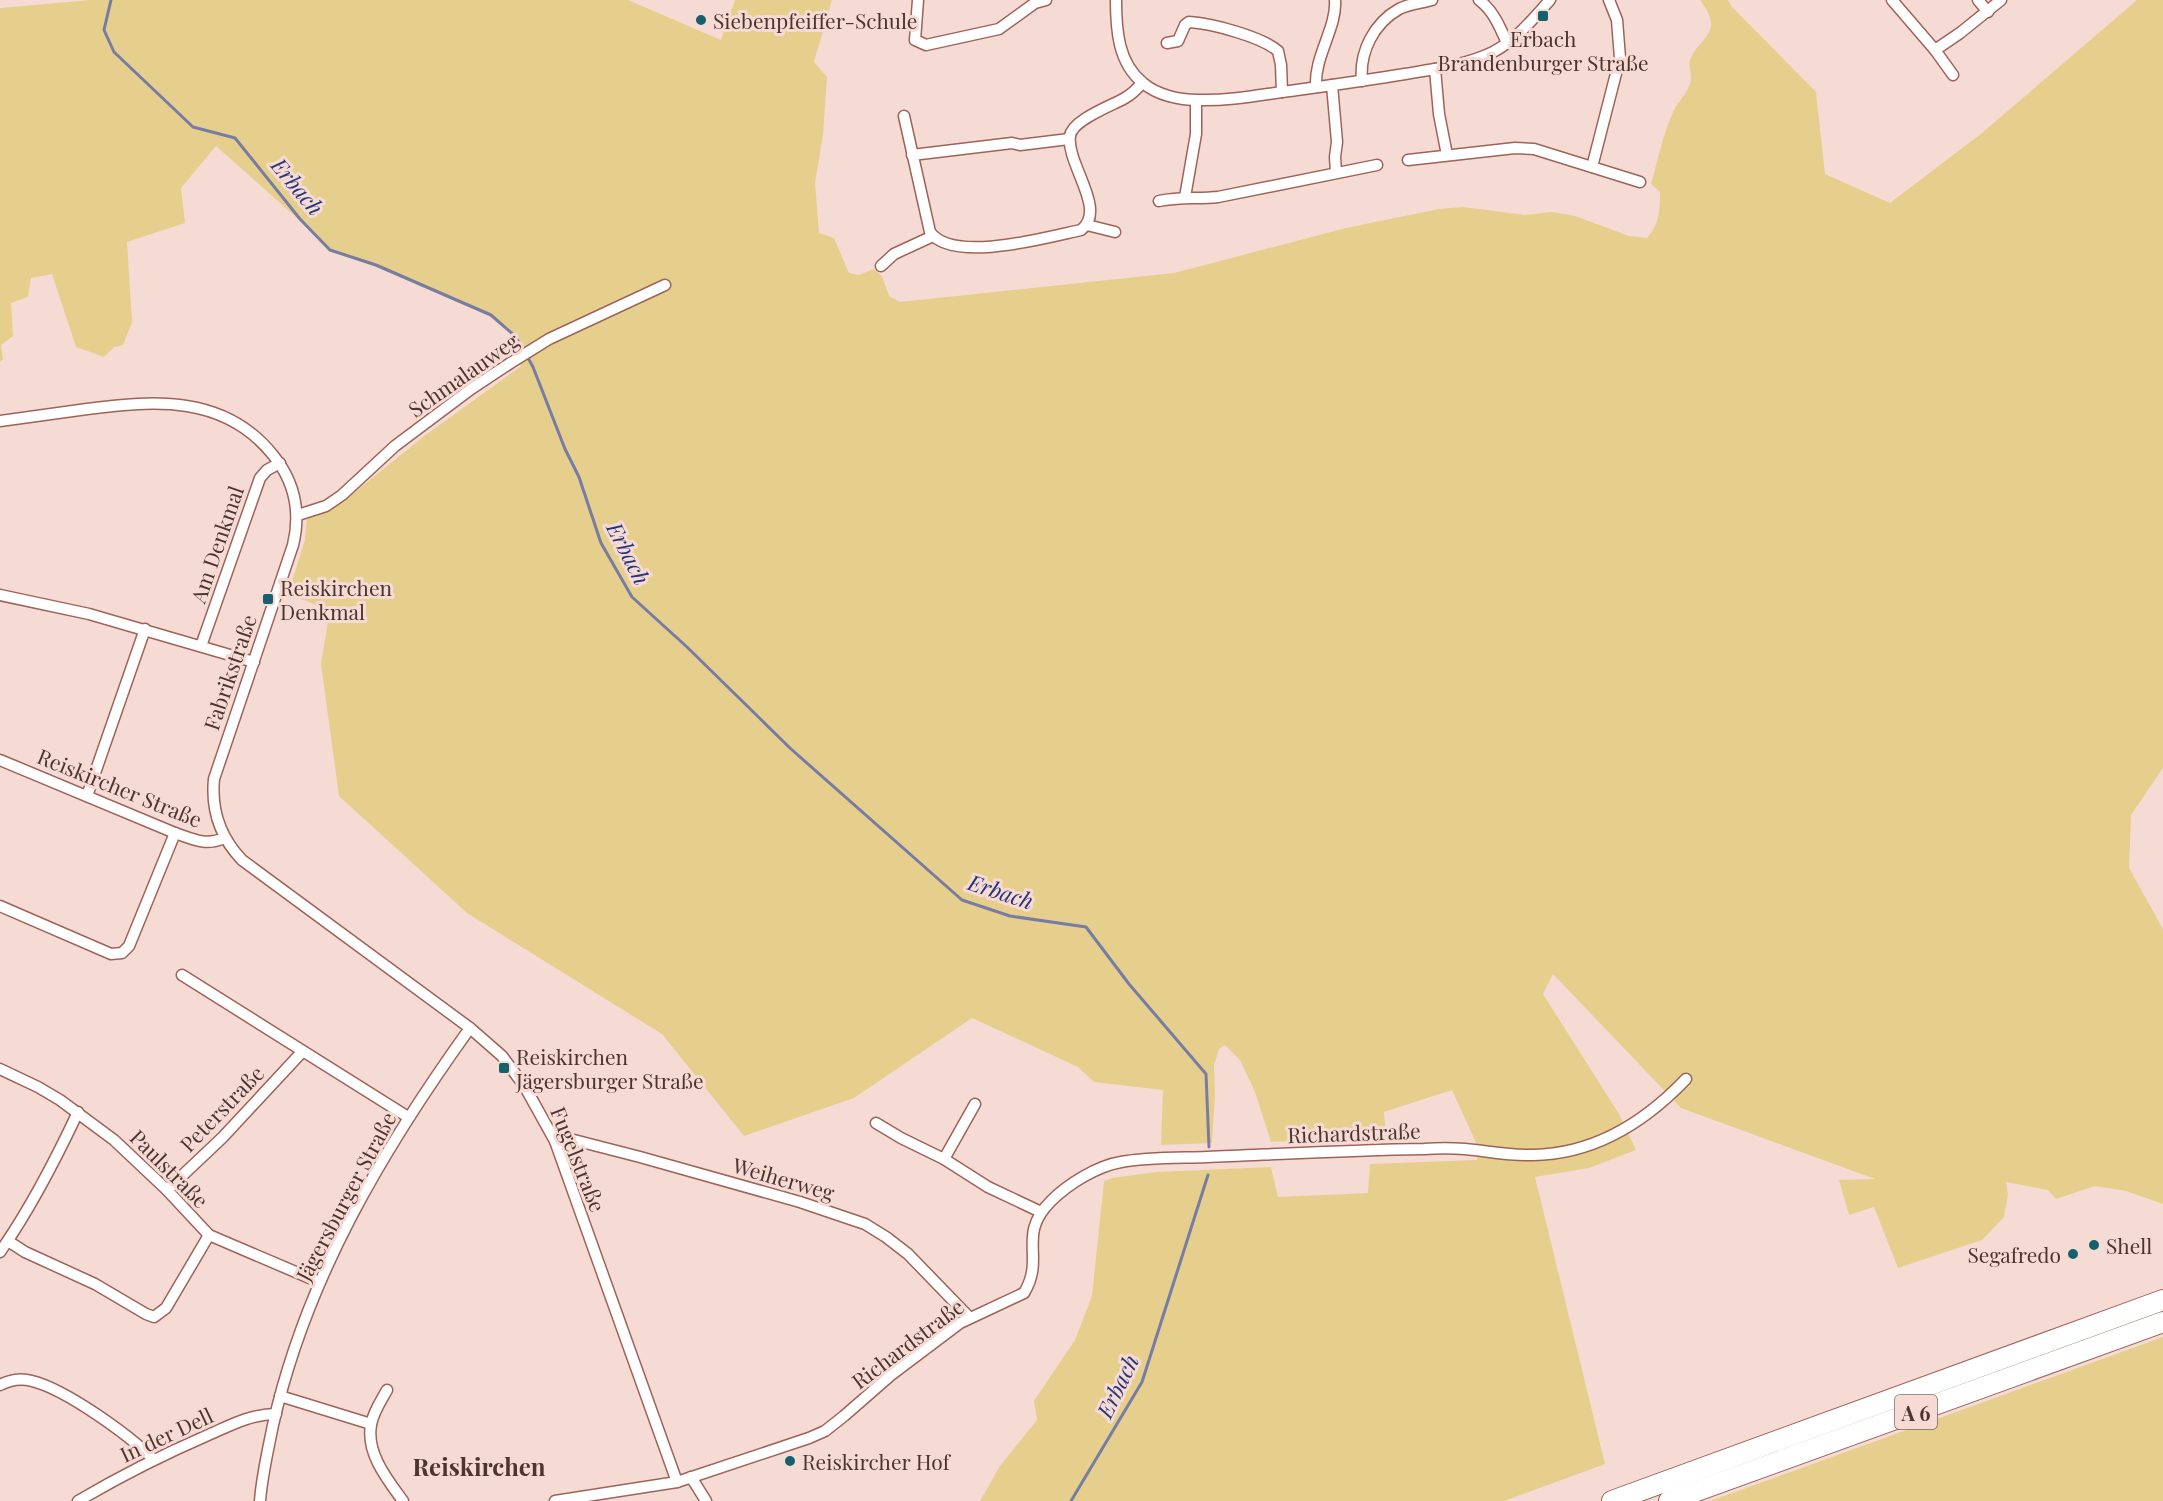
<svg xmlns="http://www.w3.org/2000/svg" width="2163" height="1501" font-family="'Playfair Display',serif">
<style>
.green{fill:#e6cf8c}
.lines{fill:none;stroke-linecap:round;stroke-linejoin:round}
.stream{stroke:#777ca4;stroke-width:3}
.minor-casing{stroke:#9e6358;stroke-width:13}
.motorway-casing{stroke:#9e6358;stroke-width:22}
.minor{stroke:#fff;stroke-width:10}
.motorway{stroke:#fff;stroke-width:20}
.poi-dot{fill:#14606c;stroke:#f6dbd5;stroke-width:2}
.labels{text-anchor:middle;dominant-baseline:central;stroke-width:6;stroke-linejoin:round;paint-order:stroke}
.shield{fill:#f6dbd5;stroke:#806661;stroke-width:1.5}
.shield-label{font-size:20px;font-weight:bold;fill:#4e342f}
.poi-label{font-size:21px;fill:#4e342f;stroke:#f6dbd5;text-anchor:start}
.street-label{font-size:21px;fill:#4e342f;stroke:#f6dbd5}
.water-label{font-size:22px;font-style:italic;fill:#27357b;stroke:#f6dbd5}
.quarter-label{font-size:24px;font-weight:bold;fill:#4e342f;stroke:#f6dbd5}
</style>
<rect width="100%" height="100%" fill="#f6dbd5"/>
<!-- green -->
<g class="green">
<path d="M91,0h537l93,40 14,-40h97l-18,62 13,15 -4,58 -8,48 4,50 15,5 15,35 10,2 14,-6 9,7 7,20 11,6 274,-29 172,-45 93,-19 24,-2 62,8 27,-3 23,4 54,20 18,2c12,-13 13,-28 13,-46l-9,-8c7,-24 12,-50 22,-72 5,-11 16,-20 18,-32 1,-9 -4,-14 0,-23 5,-11 18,-19 20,-31 1,-9 -6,-19 -11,-26h28l4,7 84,85 9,82 65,29 92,-70 155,-133h26v768l-32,47 -2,53 34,61v275l-37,-13 -31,-5 -39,13 -8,-9 -42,-8 2,12 -4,23 -22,23 -84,28 -24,-61 -25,8 -10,-35 36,-1 -194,-71 -128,-134 -10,20 76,120 17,36 -47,18 -54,9 70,287 -101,37h-524l20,-35 37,-46 -3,-19 41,-61 17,-44 12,-115 8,-3 44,-6 115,-5 7,30 90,-4 2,-29 107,-4v-15l-25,-55 -68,22 2,25 -115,5 -16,-50 -15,-32 -15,-15 -6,4 -5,16 1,30 -3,48 -51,2 2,-55 -69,-8 -16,-15 -106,-49 -118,80 -110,38 -82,-102 -195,-121 -128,-117 -18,-132 9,-54 -42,-16 17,-54 2,-24 43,-20 73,-59 98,-71 -7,-29 -25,-21 -113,-49 -47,-16 -31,-32 -82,-73 -35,42 4,35 -58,19 5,80 -9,23 -9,2 -10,10 -28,-10 -24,-73 -21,4 -3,19 -17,6 2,33 -12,9 2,14 -3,3v-354z"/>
<path d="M2163,1337v164h-453z"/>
</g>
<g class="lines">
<!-- stream -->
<g class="stream">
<path d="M111,0l-7,30 10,22 79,75 42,11 65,81 30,31 46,15 115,50 24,21 8,14"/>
<path d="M527,356l6,11 32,82 14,28 22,66 31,54 55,50 104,102 171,151 48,16 76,11 43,57 77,90 3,73"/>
<path d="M1071,1501l71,-119 66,-207"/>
</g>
<!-- minor casing -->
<g class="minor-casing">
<g id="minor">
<path d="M918,0l-3,40 11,5 73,-16 36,-26 11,-3"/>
<path d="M1116,0c0,30 2,63 27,83 14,12 36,17 55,17 34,1 66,-6 99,-10 36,-5 72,-10 108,-16 30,-5 61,-9 88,-22 23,-12 40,-33 57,-52"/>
<path d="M1479,0c14,10 21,27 28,43"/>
<path d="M1892,0l43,50 18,25"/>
<path d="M1978,0l10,12"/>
<path d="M1167,43l11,-2 7,-16 4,-3c22,1 73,15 89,29l3,14 1,27"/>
<path d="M1935,50l25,-17 41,-33"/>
<path d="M1435,69l4,45 8,41"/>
<path d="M1362,81c-3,-29 12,-58 37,-72 9,-5 22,-6 33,-9"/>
<path d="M1332,85l5,57 -2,15 1,15"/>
<path d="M1316,87c-2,-31 21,-59 19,-87"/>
<path d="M904,116l26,116c23,32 118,5 151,-2 27,-20 -15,-66 -11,-94 2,-16 41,-30 55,-38 7,-4 12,-9 17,-15"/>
<path d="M912,155l100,-12 8,2 49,-6"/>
<path d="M1408,160l107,-12 19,1 106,33"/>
<path d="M1592,167l28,-109 -3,-38 -8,-20"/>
<path d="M1185,197l11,-63v-33"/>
<path d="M1159,201c20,-4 39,-2 59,-4l159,-32"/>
<path d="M1087,225l28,7"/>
<path d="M881,266l13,-12 39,-18"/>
<path d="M0,421c29,-4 58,-8 87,-12 68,-9 138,-14 186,46 22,27 28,57 20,90l-79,234c-3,31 7,59 28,81l228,168 32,28 9,12 14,19 30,54 122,341"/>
<path d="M298,515l28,-9 16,-11 53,-49 76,-57 41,-27 37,-23 116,-54"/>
<path d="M0,595l89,19 165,48"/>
<path d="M201,646l59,-168 7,-8 13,-7"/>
<path d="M0,760l175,73c20,7 30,13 50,5"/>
<path d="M87,796l58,-167"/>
<path d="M0,906l111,48 11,-1 7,-7 46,-113"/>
<path d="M182,975l226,142"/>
<path d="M0,1069l38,18 22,13 54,40 53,50 42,45 110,47"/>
<path d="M876,1123l25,15 43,21 44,28 53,25"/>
<path d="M555,1141l15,-2 70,18 160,45 65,22 21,13 22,17 62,64"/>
<path d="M944,1159l31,-55"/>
<path d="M167,1190l56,-53 79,-85"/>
<path d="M8,1241l17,11 70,32 51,30 8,3 12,-9 43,-73"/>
<path d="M0,1252c31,-44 55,-91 78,-140"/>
<path d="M0,1385c10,-5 21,-7 32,-4 33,8 96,53 121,78"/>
<path d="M387,1390c-6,11 -14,22 -16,35 -5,28 16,54 32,76"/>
<path d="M280,1396l91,28"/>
<path d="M691,1477l15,24"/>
<path d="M78,1501c41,-24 84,-46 128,-65 23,-10 44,-22 70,-22"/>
<path d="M260,1501c2,-26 8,-51 13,-76 33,-147 110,-276 197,-397"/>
<path d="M555,1501l122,-19 132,-44 16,-7 19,-15 47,-41 69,-52 64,-30c22,-36 -8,-57 27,-92 17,-17 46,-35 70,-39 26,-5 60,-4 86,-5 73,-3 145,-7 217,-8 14,-1 28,-1 41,0 23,2 45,7 68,6 62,-1 112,-33 153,-76"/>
</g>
</g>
<!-- motorway casing -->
<g class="motorway-casing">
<g id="motorway">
<path d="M1612,1501l551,-201"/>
<path d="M1669,1501l494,-179"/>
</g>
</g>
<!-- minor -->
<use href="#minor" class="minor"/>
<!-- motorway -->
<use href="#motorway" class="motorway"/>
</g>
<!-- markers -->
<g class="poi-dot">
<rect x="1537" y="10" width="12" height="12" rx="3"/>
<circle cx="701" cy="20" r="6"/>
<rect x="262" y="593" width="12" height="12" rx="3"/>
<rect x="498" y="1062" width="12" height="12" rx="3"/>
<circle cx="2094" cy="1245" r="6"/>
<circle cx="2073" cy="1254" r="6"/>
<circle cx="790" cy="1461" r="6"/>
</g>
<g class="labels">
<!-- shield labels -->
<rect class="shield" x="1895" y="1395" width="42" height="34" rx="4.5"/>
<g class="shield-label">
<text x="1916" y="1412">A 6</text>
</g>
<!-- poi labels -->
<g class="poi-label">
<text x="713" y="20">Siebenpfeiffer-Schule</text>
<text x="1543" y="38" text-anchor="middle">Erbach<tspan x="1543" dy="24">Brandenburger Straße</tspan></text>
<text x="280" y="587">Reiskirchen<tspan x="280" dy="24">Denkmal</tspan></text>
<text x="516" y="1056">Reiskirchen<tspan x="516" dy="24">Jägersburger Straße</tspan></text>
<text x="2106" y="1245">Shell</text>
<text x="2061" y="1254" text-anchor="end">Segafredo</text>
<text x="802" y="1461">Reiskircher Hof</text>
</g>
<!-- street labels -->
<g class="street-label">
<text transform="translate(463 374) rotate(-35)">Schmalauweg</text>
<text transform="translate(216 544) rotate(-71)">Am Denkmal</text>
<text transform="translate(229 672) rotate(-71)">Fabrikstraße</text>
<text transform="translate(120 787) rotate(22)">Reiskircher Straße</text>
<text transform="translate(221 1108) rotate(-46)">Peterstraße</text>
<text transform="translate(1354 1132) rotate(-2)">Richardstraße</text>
<text transform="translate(579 1159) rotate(68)">Fugelstraße</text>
<text transform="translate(170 1168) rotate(45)">Paulstraße</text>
<text transform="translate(784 1178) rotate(16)">Weiherweg</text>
<text transform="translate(345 1196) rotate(-62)">Jägersburger Straße</text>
<text transform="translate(907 1343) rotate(-37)">Richardstraße</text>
<text transform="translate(166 1434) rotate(-25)">In der Dell</text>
</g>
<!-- water labels -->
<g class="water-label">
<text transform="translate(298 186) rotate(50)">Erbach</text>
<text transform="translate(629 553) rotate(63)">Erbach</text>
<text transform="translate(1001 891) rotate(18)">Erbach</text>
<text transform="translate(1117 1386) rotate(-64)">Erbach</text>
</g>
<!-- quarter labels -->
<g class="quarter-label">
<text x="479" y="1466">Reiskirchen</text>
</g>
</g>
</svg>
